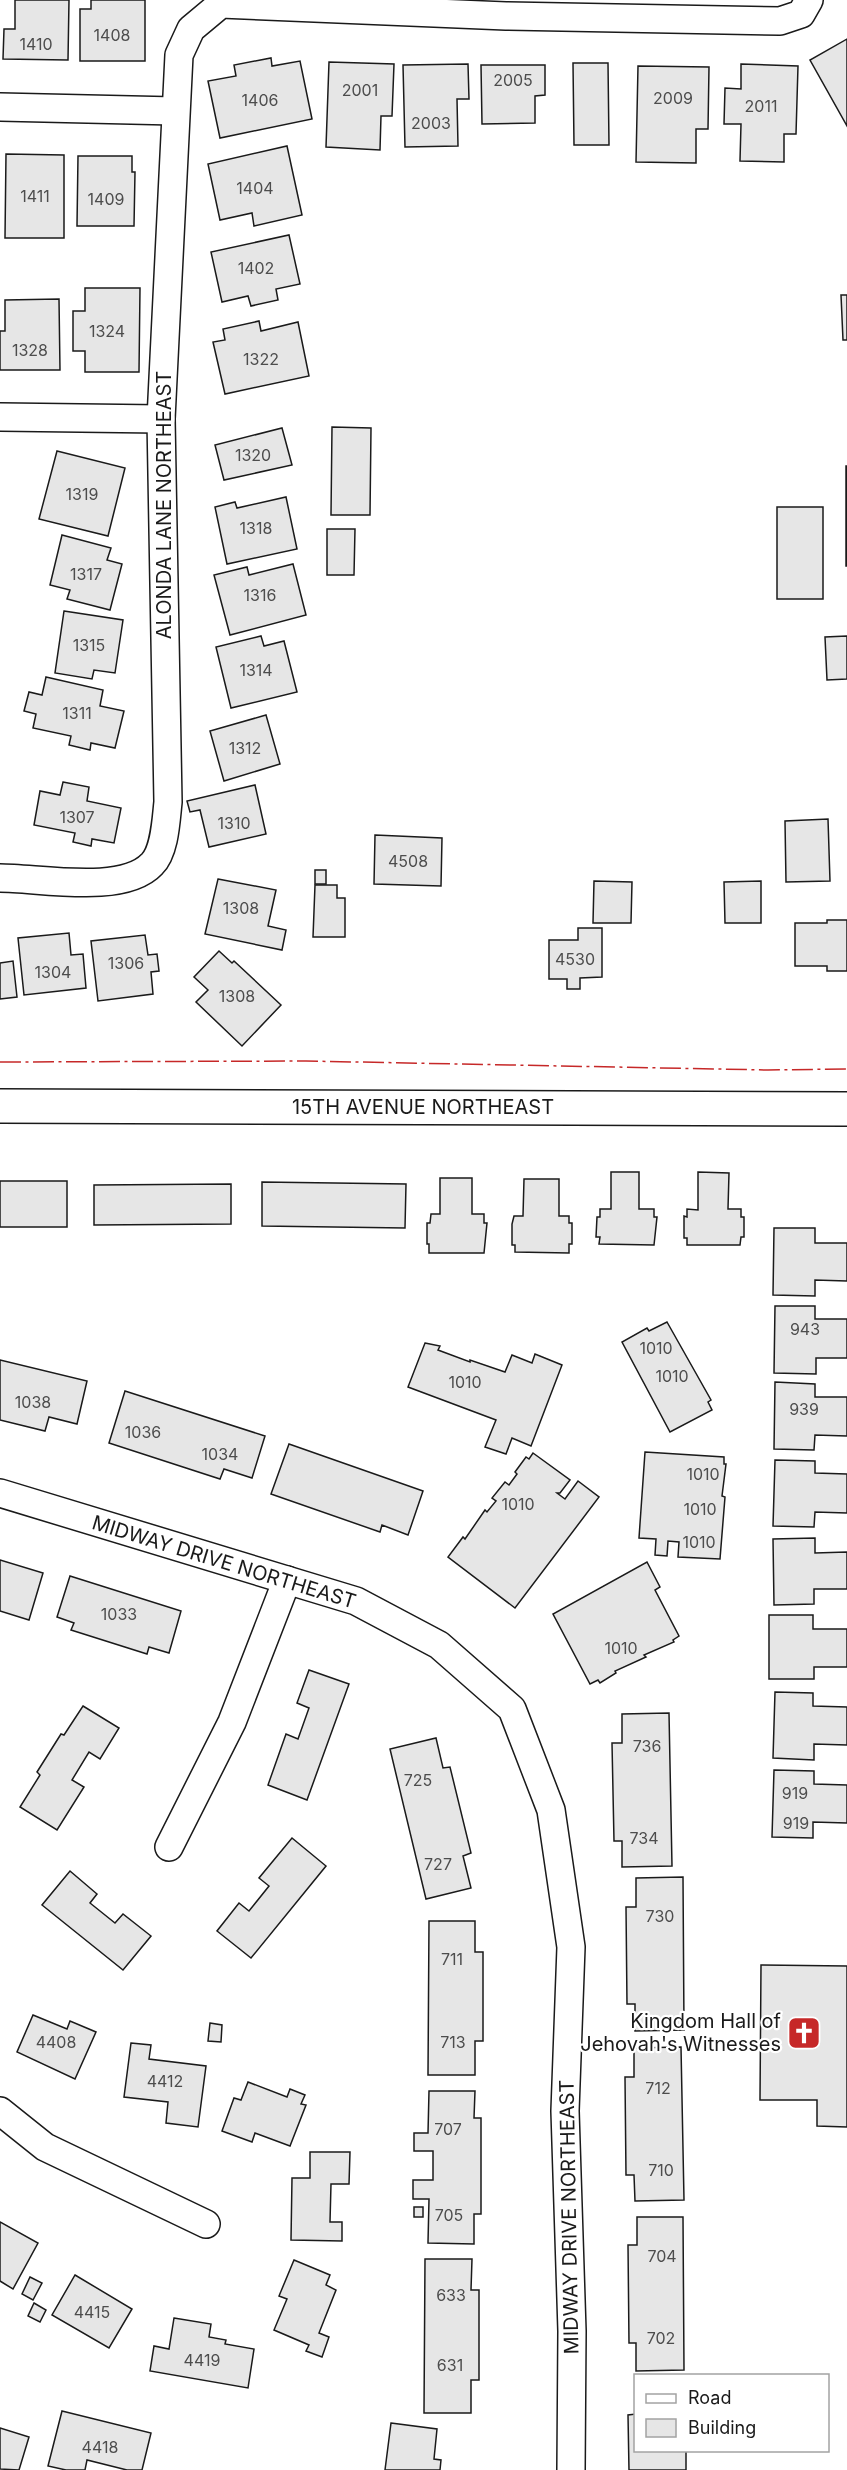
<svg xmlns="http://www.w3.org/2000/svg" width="847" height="2470" font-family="Inter,sans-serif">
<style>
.building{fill:#e6e6e6;stroke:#1a1a1a;stroke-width:1.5}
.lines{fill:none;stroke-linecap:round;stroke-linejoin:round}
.street-casing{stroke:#1a1a1a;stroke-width:30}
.secondary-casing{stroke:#1a1a1a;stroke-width:36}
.street{stroke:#fff;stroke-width:27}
.secondary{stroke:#fff;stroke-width:33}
.power{stroke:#c62828;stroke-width:1.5;stroke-dasharray:21 4.5 3 4.5;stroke-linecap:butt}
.labels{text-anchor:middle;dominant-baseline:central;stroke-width:4.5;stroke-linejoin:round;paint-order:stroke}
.number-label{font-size:16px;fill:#4d4d4d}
.street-label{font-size:20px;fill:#1a1a1a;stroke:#fff}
.poi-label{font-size:20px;fill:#1a1a1a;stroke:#fff;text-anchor:end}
</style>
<rect width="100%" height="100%" fill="#fff"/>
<!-- building -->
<g class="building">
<path d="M15,0h54l-1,60 -65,-1 1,-30h11z"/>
<path d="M91,0h54v61h-65v-52h11z"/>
<path d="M847,39v87l-37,-66z"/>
<path d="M271,58l1,8 28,-5 12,58 -92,19 -12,-57 28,-5 -2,-11z"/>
<path d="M329,62l65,2 -2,52h-11l-1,34 -54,-3z"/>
<path d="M573,63h35l1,82h-35z"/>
<path d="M468,64l1,35h-12l1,47 -53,1 -2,-82z"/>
<path d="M741,64l57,2 -2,68h-12v28l-44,-1 1,-37h-17l1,-36 16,1z"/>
<path d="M481,65h64v30l-10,1v27l-53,1z"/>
<path d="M638,66l71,1 -1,62h-12v34l-60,-1z"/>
<path d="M287,146l15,69 -48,11 -2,-13 -32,7 -12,-56z"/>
<path d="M6,154l58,1v83h-59z"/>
<path d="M78,156h54v16h3l-1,54h-57z"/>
<path d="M289,235l11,49 -24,5 2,11 -27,6 -3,-10 -26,6 -11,-50z"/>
<path d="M85,288h55l-1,84h-54v-21h-12v-40h12z"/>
<path d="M841,295h6v45h-4z"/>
<path d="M59,299l1,71h-60v-39h5v-31z"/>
<path d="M259,321l2,10 37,-9 11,54 -84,18 -12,-52 12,-2 -2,-11z"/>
<path d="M332,427l39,1 -1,87h-39z"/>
<path d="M282,428l10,37 -68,15 -9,-35z"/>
<path d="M57,451l68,17 -17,68 -69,-17z"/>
<rect x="846" y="466" width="1" height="100"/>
<path d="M286,497l11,52 -70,15 -12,-57 20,-5 2,6z"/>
<rect x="777" y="507" width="46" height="92"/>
<path d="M327,529h28l-1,46h-27z"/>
<path d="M62,535l49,13 -4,12 15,4 -12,46 -43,-11 3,-9 -20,-5z"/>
<path d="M293,564l13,51 -76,20 -16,-60 33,-8 2,8z"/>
<path d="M64,611l59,9 -8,53 -21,-3 -2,9 -37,-6z"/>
<path d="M261,636l3,10 20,-5 13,51 -66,16 -15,-61z"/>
<path d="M847,636v43l-20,1 -2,-43z"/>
<path d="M46,677l57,13 -3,16 24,5 -9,37 -24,-5 -1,7 -21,-5 2,-9 -38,-8 3,-14 -12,-3 5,-19 13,3z"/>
<path d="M266,715l14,49 -56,17 -14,-50z"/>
<path d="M63,782l26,5 -2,14 34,7 -7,35 -22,-4 -1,7 -18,-4 2,-9 -41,-8 6,-34 20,4z"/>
<path d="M255,785l11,49 -57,13 -9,-37 -10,2 -3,-11z"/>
<path d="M828,819l2,62 -44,1 -1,-61z"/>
<path d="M375,835l67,3 -1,48 -67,-2z"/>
<rect x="315" y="870" width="11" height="14"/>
<path d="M218,879l58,11 -8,36 18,4 -4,20 -77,-16z"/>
<path d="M594,881l38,1 -1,41h-38z"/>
<path d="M761,881v42h-36l-1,-41z"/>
<path d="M315,885h22v13h8v39h-32z"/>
<path d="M827,920h20v51h-20v-5h-32v-43h32z"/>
<path d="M578,928h24v49l-22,1v11h-13v-10h-18v-39h29z"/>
<path d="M69,933l2,22 12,-1 3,34 -62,7 -6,-57z"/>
<path d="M145,935l3,20 9,-1 2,17 -8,1 2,22 -55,7 -7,-60z"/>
<path d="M219,951l13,12 2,-2 47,44 -39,41 -46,-44 12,-12 -14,-13z"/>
<path d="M13,961l4,36 -17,2v-36z"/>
<path d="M611,1172h28v37h15v8h3l-3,28 -55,-1 1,-7h-4l1,-20h3v-8h11z"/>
<path d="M698,1172l31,1 -1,36h13v8h3v20h-3l-1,8h-53v-7h-3v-22l3,1v-8l11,1z"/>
<path d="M440,1178h32v36h12v9h3l-3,30h-55v-9h-2v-21h3l1,-9h9z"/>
<path d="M524,1179h35v37h10v7h3v21h-3v9l-54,-1v-7h-3v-21l2,-8h9z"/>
<rect x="0" y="1181" width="67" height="46"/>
<path d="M262,1182l144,2 -1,44 -143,-2z"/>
<path d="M231,1184v40l-137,1v-40z"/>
<path d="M774,1228h41v15h32v38l-32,-1v16l-42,-1z"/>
<path d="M775,1306h40v13h32v39h-31v16l-42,-1z"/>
<path d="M667,1322l44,78 -3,2 4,8 -42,22 -48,-90 25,-14 2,3z"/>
<path d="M425,1343l15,3 -2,4 32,12v-2l35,12 7,-17 20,8 3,-9 27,11 -31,81 -19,-8 -6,16 -21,-7 11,-27 -88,-33z"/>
<path d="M0,1360l87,21 -10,43 -28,-7 -4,14 -45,-11z"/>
<path d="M775,1382l40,2v13h32v39l-32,-1 -1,15 -40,-1z"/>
<path d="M125,1391l140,45 -13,42 -28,-9 -4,10 -111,-36z"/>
<path d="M289,1444l134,47 -15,44 -26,-10 -2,7 -109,-38z"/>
<path d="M645,1452l79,5v7h2l-4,32 3,1 -5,62 -42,-2 1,-15 -11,-1 -1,15 -12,-1 1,-16 -17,-1z"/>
<path d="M533,1453l37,27 -10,13h-3l8,6 13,-18 21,16 -84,111 -67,-51 15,-20 2,2 20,-29 2,2 9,-11 -4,-3 13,-16 4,3 8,-11 -2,-2 11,-15 3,2z"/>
<path d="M775,1460l40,1v12l32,1v39l-32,-1 -1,15 -41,-1z"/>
<path d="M815,1538v15l32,-1v37h-33v15l-40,1 -1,-66z"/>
<path d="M0,1560l43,13 -14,47 -29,-9z"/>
<path d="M647,1562l13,25 -5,3 24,46 -6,4 1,2 -30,13 2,2 -31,14 1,2 -16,10 -2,-3 -8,4 -37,-70z"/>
<path d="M70,1576l111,35 -12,42 -20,-6 -2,7 -76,-24 3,-7 -17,-6z"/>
<path d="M769,1615h44v14h34v38h-33v12h-45z"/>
<path d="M309,1670l40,14 -42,116 -39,-15 18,-51 12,5 11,-31 -12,-5z"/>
<path d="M775,1692l38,1v13l34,1v38l-33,-1v16l-41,-2z"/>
<path d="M83,1706l36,22 -19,31 -11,-7 -17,28 12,7 -27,43 -37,-23 20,-32 -3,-3 24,-38 3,1z"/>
<path d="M669,1713l3,153 -50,1v-26h-8l-2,-98h10v-29z"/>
<path d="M436,1738l7,30 7,-1 21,86 -8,3 8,32 -45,11 -36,-150z"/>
<path d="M774,1770l40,1v13l33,1v38l-34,-1v16l-41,-1z"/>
<path d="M292,1838l34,28 -75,92 -34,-27 22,-28 10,8 20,-25 -10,-8z"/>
<path d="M70,1871l27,23 -7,9 25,20 8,-9 28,22 -28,34 -81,-65z"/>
<path d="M683,1877l1,153 -49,1v-27h-8l-1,-97h10v-29z"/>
<path d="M429,1921h46v31h8v89h-8v34h-47z"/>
<path d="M761,1965l86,1v161l-30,-1v-26h-57z"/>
<path d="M33,2015l34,14 3,-8 26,11 -21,47 -58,-27z"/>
<path d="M210,2023l12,2 -1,17 -13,-1z"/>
<path d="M131,2043l20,2 -2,14 57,7 -8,61 -32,-4 2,-21 -44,-5z"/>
<path d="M681,2047l3,153 -49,1 -1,-26h-8l-1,-98h9v-29z"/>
<path d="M248,2082l39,15 3,-8 15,6 -4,9 5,1 -16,41 -35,-13 -3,9 -30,-11 12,-33 7,2z"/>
<path d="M429,2091h46l-1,27h7v96h-7v30l-46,-1 1,-44h-16v-19h20v-29h-19v-18h14z"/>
<path d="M310,2152h40l-1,32h-18l-1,38h12v19l-51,-1 1,-62h18z"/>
<rect x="414" y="2207" width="9" height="10"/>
<path d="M637,2217h46l1,153 -48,1v-28h-7l-1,-98h9z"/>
<path d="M0,2222l38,21 -25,46 -13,-8z"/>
<path d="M425,2259h47l-1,31h8v90h-8v33h-47z"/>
<path d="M294,2260l36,15 -4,10 10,5 -17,43 10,4 -7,20 -16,-6 3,-6 -35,-15 13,-31 -8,-3z"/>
<path d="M75,2275l57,34 -23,39 -57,-33z"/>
<path d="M30,2277l12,6 -9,17 -11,-6z"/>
<path d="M34,2303l12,7 -6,12 -12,-6z"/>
<path d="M174,2318l37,6 -2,13 17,3 -1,4 29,5 -6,39 -98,-17 4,-25 15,3z"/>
<path d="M62,2411l89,22 -9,37h-15l-40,-10 -2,10h-19l-18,-4z"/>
<path d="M636,2414v36h50v20h-57l-1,-55z"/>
<path d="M391,2423l46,6 -3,30 7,1 -1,10h-55z"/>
<path d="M0,2428l29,9 -10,33 -19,-1z"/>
</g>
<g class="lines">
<!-- street casing -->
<g class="street-casing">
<g id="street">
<path d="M0,107l175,4"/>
<path d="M0,417l161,2"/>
<path d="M0,878c40,0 123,17 152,-14 13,-13 14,-44 16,-62l-7,-383 18,-364 12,-26 30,-25 285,12 274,5 21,-7 8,-14"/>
<path d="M0,1493l356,108 83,44 73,64 39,101 20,137 -6,164 7,220 -1,139"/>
<path d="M169,1847l63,-125 55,-142"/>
<path d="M0,2111l45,36 161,77"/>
</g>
</g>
<!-- secondary casing -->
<g class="secondary-casing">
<path id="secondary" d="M0,1106l847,3"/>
</g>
<!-- street -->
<use href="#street" class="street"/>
<!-- secondary -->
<use href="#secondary" class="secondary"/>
<!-- power -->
<path class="power" d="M0,1062l306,-1 462,9 79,-1"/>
</g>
<!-- icons -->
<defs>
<g id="church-square" transform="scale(1.725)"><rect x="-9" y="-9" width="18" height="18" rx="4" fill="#c62828" stroke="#fff"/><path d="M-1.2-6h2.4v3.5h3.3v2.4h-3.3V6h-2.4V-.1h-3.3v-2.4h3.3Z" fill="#fff"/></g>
</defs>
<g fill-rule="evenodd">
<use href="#church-square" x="804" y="2033"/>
</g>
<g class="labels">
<!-- number labels -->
<g class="number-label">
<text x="112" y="35">1408</text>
<text x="36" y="44">1410</text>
<text x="513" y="80">2005</text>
<text x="360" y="90">2001</text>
<text x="673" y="98">2009</text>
<text x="260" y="100">1406</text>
<text x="761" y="106">2011</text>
<text x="431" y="123">2003</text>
<text x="255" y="188">1404</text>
<text x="35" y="196">1411</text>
<text x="106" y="199">1409</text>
<text x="256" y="268">1402</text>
<text x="107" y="331">1324</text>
<text x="30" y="350">1328</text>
<text x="261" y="359">1322</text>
<text x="253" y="455">1320</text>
<text x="82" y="494">1319</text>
<text x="256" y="528">1318</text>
<text x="86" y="574">1317</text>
<text x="260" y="595">1316</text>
<text x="89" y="645">1315</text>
<text x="256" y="670">1314</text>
<text x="77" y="713">1311</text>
<text x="245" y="748">1312</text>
<text x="77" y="817">1307</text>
<text x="234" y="823">1310</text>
<text x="408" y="861">4508</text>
<text x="241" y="908">1308</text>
<text x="575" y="959">4530</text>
<text x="126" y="963">1306</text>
<text x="53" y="972">1304</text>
<text x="237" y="996">1308</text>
<text x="805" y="1329">943</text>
<text x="656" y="1348">1010</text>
<text x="672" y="1376">1010</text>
<text x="465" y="1382">1010</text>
<text x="33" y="1402">1038</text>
<text x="804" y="1409">939</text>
<text x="143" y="1432">1036</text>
<text x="220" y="1454">1034</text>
<text x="703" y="1474">1010</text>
<text x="518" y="1504">1010</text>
<text x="700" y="1509">1010</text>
<text x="699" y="1542">1010</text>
<text x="119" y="1614">1033</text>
<text x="621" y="1648">1010</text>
<text x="647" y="1746">736</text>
<text x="418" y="1780">725</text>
<text x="795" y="1793">919</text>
<text x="796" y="1823">919</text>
<text x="644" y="1838">734</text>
<text x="438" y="1864">727</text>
<text x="660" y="1916">730</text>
<text x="452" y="1959">711</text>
<text x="56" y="2042">4408</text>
<text x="453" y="2042">713</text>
<text x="165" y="2081">4412</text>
<text x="658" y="2088">712</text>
<text x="448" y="2129">707</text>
<text x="661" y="2170">710</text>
<text x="449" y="2215">705</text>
<text x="662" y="2256">704</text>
<text x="451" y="2295">633</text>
<text x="92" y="2312">4415</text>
<text x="661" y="2338">702</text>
<text x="202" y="2360">4419</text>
<text x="450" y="2365">631</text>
<text x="100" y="2447">4418</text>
</g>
<!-- street labels -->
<g class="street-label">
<text transform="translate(164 505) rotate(-90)">ALONDA LANE NORTHEAST</text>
<text x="423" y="1107">15TH AVENUE NORTHEAST</text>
<text transform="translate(224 1562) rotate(17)">MIDWAY DRIVE NORTHEAST</text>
<text transform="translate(569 2217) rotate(-91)">MIDWAY DRIVE NORTHEAST</text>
</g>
<!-- poi labels -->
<g class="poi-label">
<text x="781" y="2021">Kingdom Hall of<tspan x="781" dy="23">Jehovah's Witnesses</tspan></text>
</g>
</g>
<!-- legend -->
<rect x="634" y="2374" width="195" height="78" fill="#ffffff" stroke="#a3a3a3" stroke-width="1.5"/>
<rect x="646" y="2394" width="30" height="9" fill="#ffffff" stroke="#a3a3a3" stroke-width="1.5"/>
<text x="688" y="2404" font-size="18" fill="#1a1a1a">Road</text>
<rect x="646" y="2419" width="30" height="18" fill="#e6e6e6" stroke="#a3a3a3" stroke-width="1.5"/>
<text x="688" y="2434" font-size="18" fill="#1a1a1a">Building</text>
</svg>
